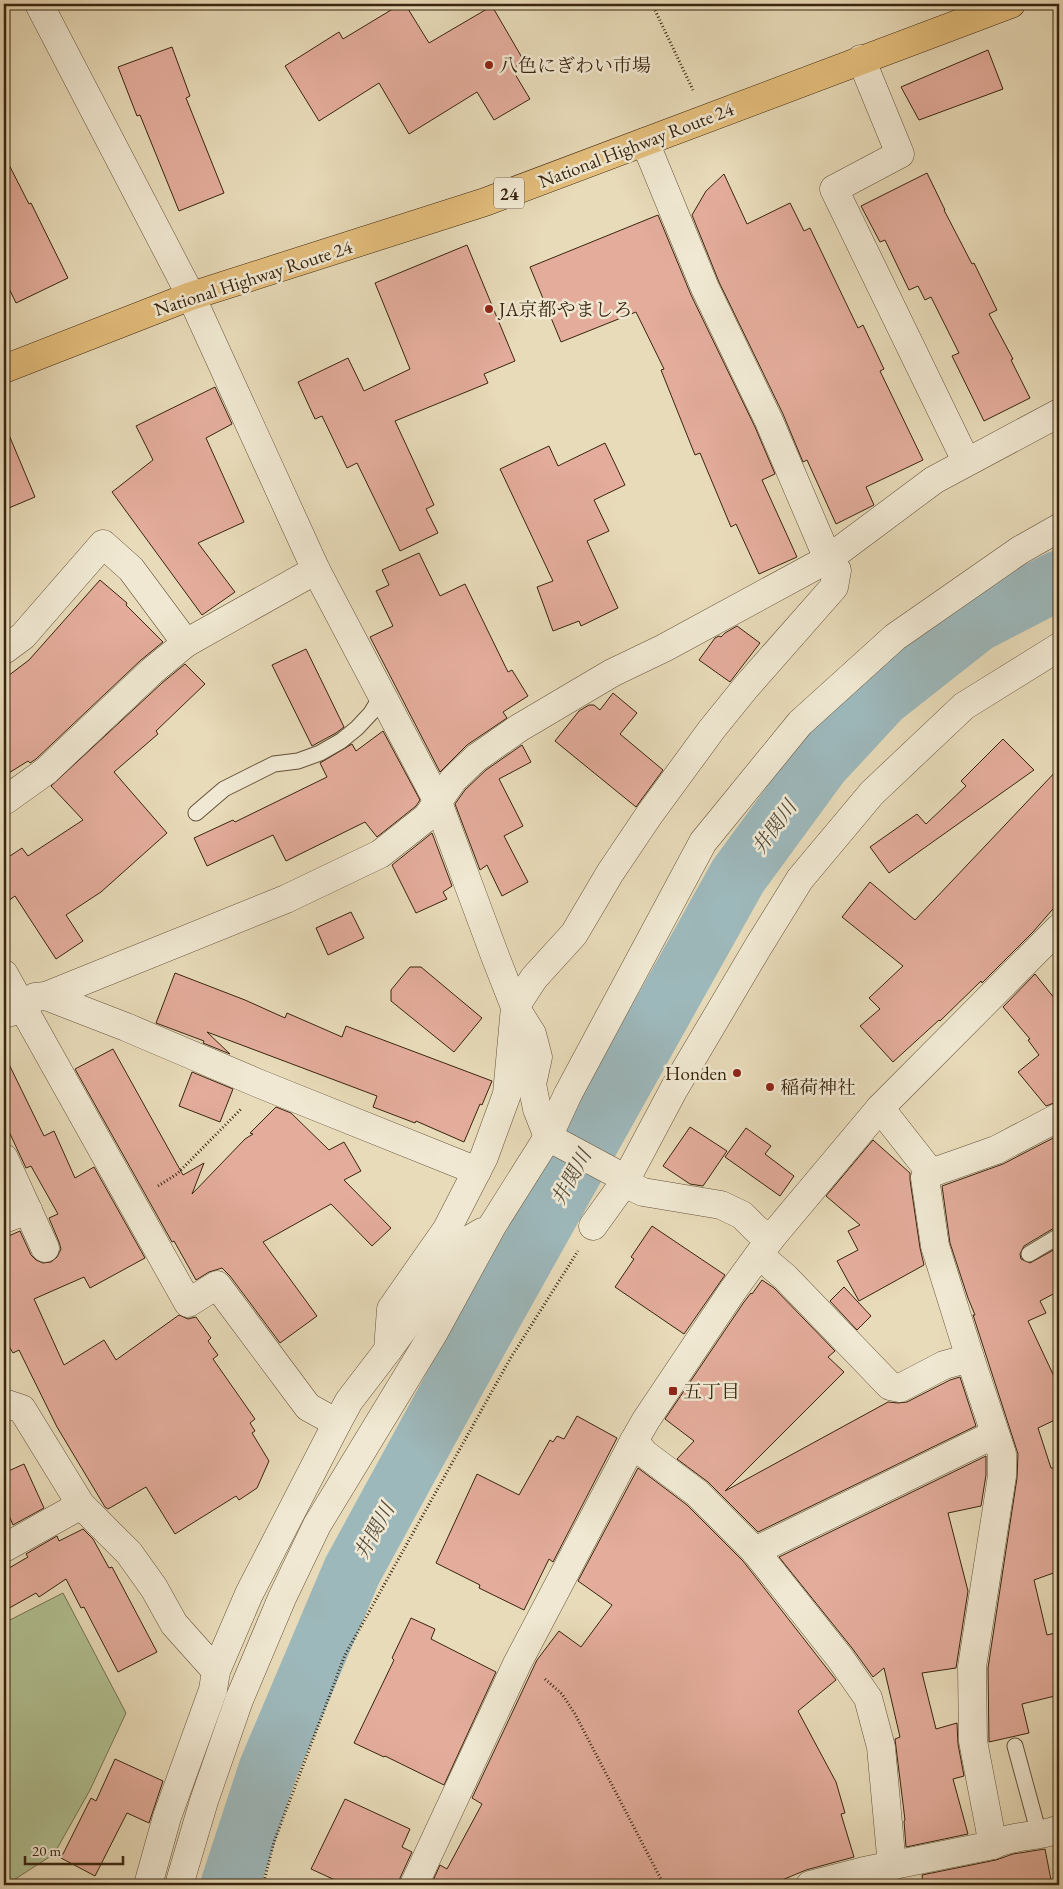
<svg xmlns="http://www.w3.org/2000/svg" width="1063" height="1889" font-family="'EB Garamond','Noto Serif JP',serif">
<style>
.green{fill:#b1c193;stroke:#757351}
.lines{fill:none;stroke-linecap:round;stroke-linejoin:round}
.river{stroke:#9db8bb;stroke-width:59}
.building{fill:#e3ac9b;stroke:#39250f}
.service-casing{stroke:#65523a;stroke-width:17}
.minor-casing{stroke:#65523a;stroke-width:29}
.trunk-casing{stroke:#39250f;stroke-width:29}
.path{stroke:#39250f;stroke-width:3;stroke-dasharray:1 2.5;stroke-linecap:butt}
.service{stroke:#f0e8d2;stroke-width:15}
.minor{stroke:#f0e8d2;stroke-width:28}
.trunk{stroke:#e4be7c;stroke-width:28}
.poi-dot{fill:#8f2418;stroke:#f0e8d2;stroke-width:2}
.labels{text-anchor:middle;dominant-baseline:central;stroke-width:5;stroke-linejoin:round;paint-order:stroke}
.shield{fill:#f0e8d2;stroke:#70604a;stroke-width:1}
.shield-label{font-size:18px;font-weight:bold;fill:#39250f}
.poi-label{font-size:19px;fill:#39250f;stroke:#f0e8d2;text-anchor:start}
.street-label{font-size:19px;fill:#39250f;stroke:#f0e8d2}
.water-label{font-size:20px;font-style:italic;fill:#524a3a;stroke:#f0e8d2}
</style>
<rect width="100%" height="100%" fill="#e8dbb9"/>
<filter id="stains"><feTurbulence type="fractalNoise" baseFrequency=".004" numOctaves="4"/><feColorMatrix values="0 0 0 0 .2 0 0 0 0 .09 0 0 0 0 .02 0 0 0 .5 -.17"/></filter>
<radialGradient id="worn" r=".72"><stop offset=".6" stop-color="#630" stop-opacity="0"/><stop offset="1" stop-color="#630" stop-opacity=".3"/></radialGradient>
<!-- green -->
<path class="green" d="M63,1593l63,120 -36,77 -36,64 -48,31h-2v-262z"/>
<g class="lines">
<!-- river -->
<path class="river" d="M230,1885l38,-116 84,-198 106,-194 280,-501 82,-112 62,-67 94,-74 83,-43"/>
</g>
<!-- building -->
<g class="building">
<path d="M401,4h4l24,39 63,-37 32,55 -12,8 18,30 -36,21 -17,-28 -68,42 -30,-51 -60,38 -34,-55 54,-34 4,7z"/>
<path d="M172,47l18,49 -4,2 38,95 -45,18 -39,-96 -3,1 -19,-49z"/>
<path d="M988,50l15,39 -84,31 -18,-33z"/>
<path d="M4,155l25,49 2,-1 37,75 -52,25 -12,-25z"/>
<path d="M927,173l18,37h-1l28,54 2,-1 23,47 -8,4 24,45 -2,1 19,38 -46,23 -32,-65 7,-3 -28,-56 -6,3 -7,-14 -9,4 -24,-50 -5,2 -19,-36z"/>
<path d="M724,174l23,50 43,-21 14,28 6,-3 48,100 5,-3 21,44 -4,2 43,89 -57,27 8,18 -38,19 -29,-64 -4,2 -20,-48 -64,-132 -27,-67 14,-24z"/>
<path d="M658,215l33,80 64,132 20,47 -13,6 35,77 -38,17 -23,-50 -5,3 -31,-74 -5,2 -34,-85 3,-1 -28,-57 -75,30 -31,-75z"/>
<path d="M467,245l48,116 -31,13 4,9 -93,38 39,84 -8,4 12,24 -38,18 -43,-88 -10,5 -25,-52 -7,3 -17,-37 50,-24 16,33 46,-22 -35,-86z"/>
<path d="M215,387l17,37 -26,14 38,84 -46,21 37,49 -33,23 -90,-123 41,-32 -17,-34z"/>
<path d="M4,423l31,74 -31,13z"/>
<path d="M605,443l20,42 -31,15 15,31 -22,10 31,67 -37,18 -2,-5 -26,10 -16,-44 16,-6 -53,-112 49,-23 9,20z"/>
<path d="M419,553l21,43 25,-12 43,88 4,-2 16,26 -25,16 4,6 -40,27 -27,27 -70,-135 23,-11 -17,-35 13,-6 -7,-15z"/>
<path d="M100,580l27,23 -1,2 37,37 -22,18 -105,99 -6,4 -2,-2 -24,15v-97l25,-19z"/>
<path d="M737,626l23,17 -30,39 -31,-22 16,-22 4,-2 2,1 4,-4z"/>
<path d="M306,649l38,78 -8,6 -24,13 -40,-81z"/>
<path d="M185,664l20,20 -49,47 2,3 -44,38 53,61 -66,59 -35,23 17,26 -27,18 -41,-63 -11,8v-44l18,-12 6,8 55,-36 -32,-34 111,-103z"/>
<path d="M613,693l24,20 -17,21 43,36 -27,37 -81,-66 24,-30 10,-6h5l6,5z"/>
<path d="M383,731l37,69 -4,6 -39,31 -12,-15 -79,39 -13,-26 -66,31 -13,-28 39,-18 2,2 92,-45 -7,-14 32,-19 4,7z"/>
<path d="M1003,739l31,31 -145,103 -19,-26 47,-33 9,10 40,-38 -5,-5z"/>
<path d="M522,745l9,17 -32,17 24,47 -19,10 24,46 -26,14 -15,-31 -7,5 -25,-66 10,-14 21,-20z"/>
<path d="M1059,768v134l-26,30 -51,51 -1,-2 -41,40 -1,-1 -46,42 -33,-36 20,-17 -11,-11 34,-32 -61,-49 28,-35 45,38z"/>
<path d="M432,833l20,53 -9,6 4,7 -31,14 -24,-48z"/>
<path d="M351,912l13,26 -36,17 -12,-27z"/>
<path d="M410,967h11l61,51 -28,34 -63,-51v-11z"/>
<path d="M175,973l70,27 40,18 2,-5 55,24 4,-11 146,55 -10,24 -2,-1 -16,38 -48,-21 -1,2 -42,-16 4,-11 -170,-64 23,22 -27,-11 1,-2 -48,-18z"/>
<path d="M1035,974l24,30v97l-13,5 -28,-34 21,-17 -11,-15 2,-1 -27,-32z"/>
<path d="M113,1049l70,126 21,-12 -12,31 53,-55 8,-5 -3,-1 26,-26 15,6 38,37 15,-8 17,29 -17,9 47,48 -19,18 -41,-42 -68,38 54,74 -37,27 -50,-67 -8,-8 -13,4 -13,8 -22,-39 -2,1 -97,-173z"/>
<path d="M4,1054l40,82 10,-5 21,47 19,-11 51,91 -55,30 -6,-11 -50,22 30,66 40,-25 12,20 63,-45 9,4 8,-2 15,21 -3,3 10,14 -5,4 42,60 -5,4 5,8 -3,2 17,28 -12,27 -18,12 -3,-4 -61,38 -29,-47 -38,22 -3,-2 -48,-80 -38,-77 -6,3 -9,-15v-100l16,-7 11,24 5,5 7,3 8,-1 6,-5 4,-8 -2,-7 -10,-24 9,-4 -27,-48 -5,2 -22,-47z"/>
<path d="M192,1072l41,17 -13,33 -41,-16z"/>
<path d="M690,1127l37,24 -24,35 -13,-2 -27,-18z"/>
<path d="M746,1128l25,18 -6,8 29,22 -14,20 -55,-39z"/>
<path d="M1059,1135v92l-5,1 -30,18 -4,8 1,5 9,4 29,-16v44l-19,10 6,12 -18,8 31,66v31l-21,10 13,40h4l4,16v87l-25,9 13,55 12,-3v63l-37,9 7,29 -40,9 -1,-74 29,-190 1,-24 -45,-139h2l-7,-17 -18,-55 -8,-57 61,-22z"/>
<path d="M873,1140l37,33v7l10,68 4,17 -65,36 -22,-40 21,-11 -10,-19 12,-6 -34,-29z"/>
<path d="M652,1226l73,49 -41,59 -69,-47 19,-28 -3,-2z"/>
<path d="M762,1280l12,8 61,63 -7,6 16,15 -119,119 163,-89 10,1 9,-1 43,-22 10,-3 16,49 -218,106 -50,-50 -31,-23 17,-18 -29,-22 79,-117 7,-9 1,1z"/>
<path d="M844,1287l27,29 -14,14 -27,-29z"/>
<path d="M577,1416l40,22 -64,124 -4,-3 -25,51 -45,-22 1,-3 -44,-22 41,-89 42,21 31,-55 3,2 4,-6 7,3z"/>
<path d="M986,1456v19l-5,31 -33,7 20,78 -12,77 -34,5 14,56 21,-6 1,21 6,32 -11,3 15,55 -62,13 -2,-26 1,-1 -10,-81 5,-2 -16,-69 -11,9 -21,-29 -73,-91z"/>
<path d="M24,1464l20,44 -31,17 -9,-21v-31z"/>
<path d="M638,1468l49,37 56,56 93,119 -38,31 38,71 9,31 -4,1 13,43 -48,13 -36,15h-339l9,-20 7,4 35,-65 -10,-6 65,-138 22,-29 22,16 31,-42 -34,-24z"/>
<path d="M83,1529l10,10 16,29 3,-1 45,85 -39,20 -34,-65 -3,1 -15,-29 -27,18 -3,-4 -32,18v-40l24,-14 -2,-3 31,-18 2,5z"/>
<path d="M411,1618l24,11 -4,10 65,33 -52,113 -59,-29 -1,1 -30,-14 40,-83 -2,-2z"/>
<path d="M115,1759l48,22 -14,42 -22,-10 -32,63 -34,-18 30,-60 5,3z"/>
<path d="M345,1799l65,30 -8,18 10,5 -12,26 -1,7h-53l-35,-16z"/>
<path d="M1045,1849l7,36h-129l-1,-10 74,-15 17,-6z"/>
</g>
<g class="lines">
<!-- service casing -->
<g class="service-casing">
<g id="service">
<path d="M196,813l28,-24 50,-25 24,-3 22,-8 21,-12 16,-13 14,-15 11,-18"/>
<path d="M1029,1254l30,-18"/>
<path d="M1015,1746l24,88"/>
</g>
</g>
<!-- minor casing -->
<g class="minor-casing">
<g id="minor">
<path d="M39,4l152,292 125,274 121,230 58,156 20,51 17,27 6,23 -6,27 5,25 11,28 67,36 9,10 19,9 78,13 21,10 15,15 14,8"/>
<path d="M861,59l39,95 -66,35 132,272"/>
<path d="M4,650l19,-14 80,-92 28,25 55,74"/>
<path d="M4,801l42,-30 106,-100 34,-28 130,-73"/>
<path d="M4,974l184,329 29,-18 91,122 29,16"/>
<path d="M46,996l80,31 134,57 217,87"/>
<path d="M4,1014l20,-6 11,-11 11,-1 240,-97 94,-45 47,-37 26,-37 23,-22 43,-30 93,-55 52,-25 164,-89 106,-79 125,-67"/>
<path d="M880,1108l51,65 -6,5 10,68 35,112 32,96v22l-30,191 1,74 20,104"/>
<path d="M4,1158l41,90"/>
<path d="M931,1173l65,-23 63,-33"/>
<path d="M4,1219l24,-9"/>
<path d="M593,1226l31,-43 50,-94 84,-142 42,-68 72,-86 92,-87 95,-59"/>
<path d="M759,1255l26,22 105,109 10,2 44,-23 26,-7"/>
<path d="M388,1350l22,-30 53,-77 19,-11"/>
<path d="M4,1403l18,6 59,96"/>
<path d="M634,1441l11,13 52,39 58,58 85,107 28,40 13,49 11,119"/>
<path d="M4,1548l77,-43 48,48 25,35 20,36 42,47"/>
<path d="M755,1551l240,-117"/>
<path d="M148,1885l19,-68 46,-127 3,-19 33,-77 88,-171 12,-22 39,-51 3,-41 56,-80 37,-72 23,-63 8,-87 19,-29 40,-44 36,-61 39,-58 63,-86 34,-42 88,-100 3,-17 -9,-11 -59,-138 -64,-133 -60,-146"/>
<path d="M179,1885l25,-84 35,-101 43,-102 35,-73 116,-191 59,-108 56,-89 20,-43 135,-252 97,-119 95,-86 125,-87 39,-22"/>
<path d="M414,1885l103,-221 117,-223 12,-21 85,-127 40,-55 109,-130 179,-180"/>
<path d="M810,1885l54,-14 129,-26c21,-11 45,-7 66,-16"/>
</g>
</g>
<!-- trunk casing -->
<g class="trunk-casing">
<path id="trunk" d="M4,369l187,-73 294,-94 526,-198"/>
</g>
<!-- path -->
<g class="path">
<path d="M652,4l41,86"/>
<path d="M1054,977l5,8"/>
<path d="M158,1186l19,-12 64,-65"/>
<path d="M545,1679l17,15 13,20 89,171"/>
<path d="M263,1885l11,-43 71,-187 165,-296 68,-108"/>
</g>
<!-- service -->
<use href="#service" class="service"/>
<!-- minor -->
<use href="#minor" class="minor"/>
<!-- trunk -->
<use href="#trunk" class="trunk"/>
</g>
<!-- markers -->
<g class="poi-dot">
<circle cx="489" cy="65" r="5"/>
<circle cx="489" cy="309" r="5"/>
<circle cx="737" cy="1073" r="5"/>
<circle cx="770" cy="1087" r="5"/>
<rect x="668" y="1386" width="10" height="10" rx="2.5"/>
</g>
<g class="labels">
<!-- shield labels -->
<rect class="shield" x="494" y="177.5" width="30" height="31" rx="4"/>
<g class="shield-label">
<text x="509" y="193">24</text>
</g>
<!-- poi labels -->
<g class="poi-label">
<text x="499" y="65">八色にぎわい市場</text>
<text x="499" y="309">JA京都やましろ</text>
<text x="727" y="1073" text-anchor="end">Honden</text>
<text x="780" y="1087">稲荷神社</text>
<text x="683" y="1391">五丁目</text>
</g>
<!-- street labels -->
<g class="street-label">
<text transform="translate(636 145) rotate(-21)">National Highway Route 24</text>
<text transform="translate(253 278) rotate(-18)">National Highway Route 24</text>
</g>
<!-- water labels -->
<g class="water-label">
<text transform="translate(774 827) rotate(-54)">井関川</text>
<text transform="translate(571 1177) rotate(-61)">井関川</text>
<text transform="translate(374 1531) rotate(-61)">井関川</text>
</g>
</g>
<!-- margin -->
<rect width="1063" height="1889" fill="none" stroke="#e8dbb9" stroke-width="20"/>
<rect x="5" y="5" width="1053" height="1879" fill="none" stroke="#39250f" stroke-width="2.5"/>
<rect x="10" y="10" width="1043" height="1869" fill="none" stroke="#39250f"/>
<!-- scale -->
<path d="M25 1856v8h98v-8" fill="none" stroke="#39250f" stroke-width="2.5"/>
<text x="32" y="1856" font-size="15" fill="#39250f" stroke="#f0e8d2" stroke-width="4" paint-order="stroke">20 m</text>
<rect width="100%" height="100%" filter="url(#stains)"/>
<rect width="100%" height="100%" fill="url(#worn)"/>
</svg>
